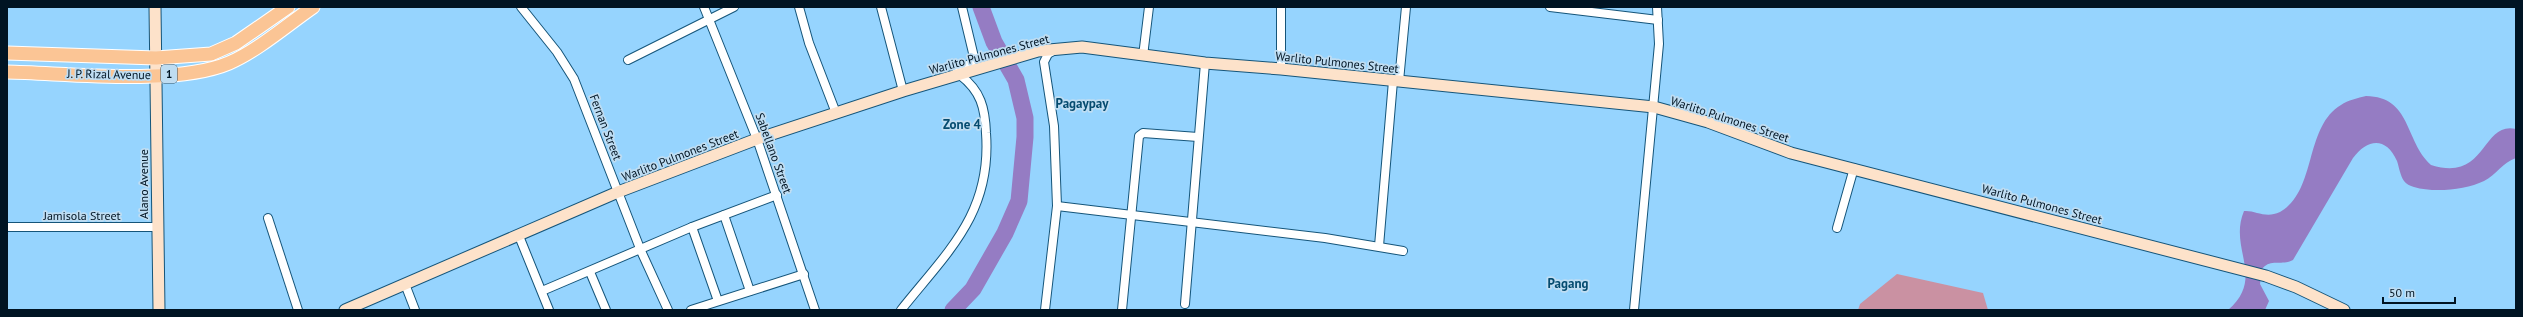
<svg xmlns="http://www.w3.org/2000/svg" width="2523" height="317" font-family="'PT Sans',sans-serif">
<style>
.green{fill:#ca91a2}
.water{fill:#957cc3}
.lines{fill:none;stroke-linecap:round;stroke-linejoin:round}
.river{stroke:#957cc3;stroke-width:17}
.street-casing{stroke:#15557a;stroke-width:10}
.secondary-casing{stroke:#15557a;stroke-width:13}
.primary-casing{stroke:#fff;stroke-width:15}
.street{stroke:#fff;stroke-width:8}
.secondary{stroke:#fde2ca;stroke-width:11}
.primary{stroke:#fbc595;stroke-width:13}
.labels{text-anchor:middle;dominant-baseline:central;stroke-width:3.5;stroke-linejoin:round;paint-order:stroke}
.shield{fill:#bfddf2;stroke:#395061;stroke-width:1}
.shield-label{font-size:11px;font-weight:bold;fill:#001423}
.street-label{font-size:12px;fill:#001423;stroke:#bfddf2}
.neighbourhood-label{font-size:13px;font-weight:bold;fill:#054b6f;stroke:#bfddf2}
</style>
<rect width="100%" height="100%" fill="#96d4fe"/>
<!-- green -->
<path class="green" d="M1897,274l86,19 5,17h-130l2,-6z"/>
<!-- water -->
<path class="water" d="M2366,96c46,1 38,44 65,69 56,18 50,-44 85,-36v29c-13,4 -20,17 -32,23 -19,9 -50,12 -70,6 -4,-1 -8,-3 -10,-6 -4,-6 -5,-14 -7,-20 -11,-25 -30,-22 -44,-3l-60,102c-10,6 -23,-2 -31,9l-2,15 9,17 -4,9h-37c38,-33 0,-61 16,-99 12,-1 21,8 36,1 37,-21 24,-85 61,-107 7,-5 17,-7 25,-9z"/>
<g class="lines">
<!-- river -->
<path class="river" d="M953,310l20,-21 32,-56 14,-32 6,-64v-19l-9,-38 -22,-38 -13,-35"/>
<!-- street casing -->
<g class="street-casing">
<g id="street">
<path d="M521,7l36,45 17,27 67,172 27,59"/>
<path d="M704,7l53,132 58,171"/>
<path d="M799,7l10,36 27,70"/>
<path d="M881,7l22,84"/>
<path d="M1281,7v62"/>
<path d="M1550,7l108,13"/>
<path d="M1143,56l6,-49"/>
<path d="M628,60l106,-53"/>
<path d="M956,73l16,-11 2,-5 -12,-50"/>
<path d="M1399,81l7,-74"/>
<path d="M1057,206l268,32 78,13"/>
<path d="M724,215l26,76"/>
<path d="M268,218l30,92"/>
<path d="M7,227h149"/>
<path d="M692,227l26,74"/>
<path d="M1837,228l17,-60"/>
<path d="M519,236l30,74"/>
<path d="M1379,246l14,-165"/>
<path d="M590,272l16,38"/>
<path d="M405,284l10,26"/>
<path d="M542,291l150,-64 85,-32"/>
<path d="M1185,304l20,-241"/>
<path d="M691,310l113,-36"/>
<path d="M901,310c46,-58 91,-96 85,-177 -1,-25 -5,-42 -26,-58"/>
<path d="M1045,310l12,-104 -3,-80 -10,-64 4,-8 7,-4"/>
<path d="M1122,310l17,-174 4,-3 55,4"/>
<path d="M1634,310l25,-266 -2,-37"/>
</g>
</g>
<!-- secondary casing -->
<g class="secondary-casing">
<g id="secondary">
<path d="M155,7l4,303"/>
<path d="M345,310l273,-118 139,-53 146,-48 135,-40 44,-4 123,16 76,6 373,38 54,15 83,31 475,123 30,11 48,23"/>
</g>
</g>
<!-- primary casing -->
<g class="primary-casing">
<g id="primary">
<path d="M7,53l149,5 55,-4 25,-11 52,-36"/>
<path d="M7,72c60,1 168,14 222,-9 28,-12 58,-38 84,-56"/>
</g>
</g>
<!-- street -->
<use href="#street" class="street"/>
<!-- secondary -->
<use href="#secondary" class="secondary"/>
<!-- primary -->
<use href="#primary" class="primary"/>
</g>
<g class="labels">
<!-- shield labels -->
<rect class="shield" x="161" y="65" width="16" height="18" rx="3"/>
<g class="shield-label">
<text x="169" y="74">1</text>
</g>
<!-- street labels -->
<g class="street-label">
<text transform="translate(989 54) rotate(-15)">Warlito Pulmones Street</text>
<text transform="translate(1337 62) rotate(6)">Warlito Pulmones Street</text>
<text transform="translate(109 74) rotate(1)">J. P. Rizal Avenue</text>
<text transform="translate(1730 119) rotate(18)">Warlito Pulmones Street</text>
<text transform="translate(606 127) rotate(69)">Fernan Street</text>
<text transform="translate(774 153) rotate(70)">Sabellano Street</text>
<text transform="translate(680 155) rotate(-21)">Warlito Pulmones Street</text>
<text transform="translate(143 184) rotate(-90)">Alano Avenue</text>
<text transform="translate(2042 204) rotate(15)">Warlito Pulmones Street</text>
<text x="82" y="215">Jamisola Street</text>
</g>
<!-- neighbourhood labels -->
<g class="neighbourhood-label">
<text x="1082" y="103">Pagaypay</text>
<text x="962" y="124">Zone 4</text>
<text x="1568" y="283">Pagang</text>
</g>
</g>
<!-- border -->
<rect width="2523" height="317" fill="none" stroke="#001423" stroke-width="16"/>
<!-- scale -->
<path d="M2383 297v6h72v-6" fill="none" stroke="#001423" stroke-width="2"/>
<text x="2389" y="297" font-size="12" fill="#001423" stroke="#bfddf2" stroke-width="3" paint-order="stroke">50 m</text>
</svg>
